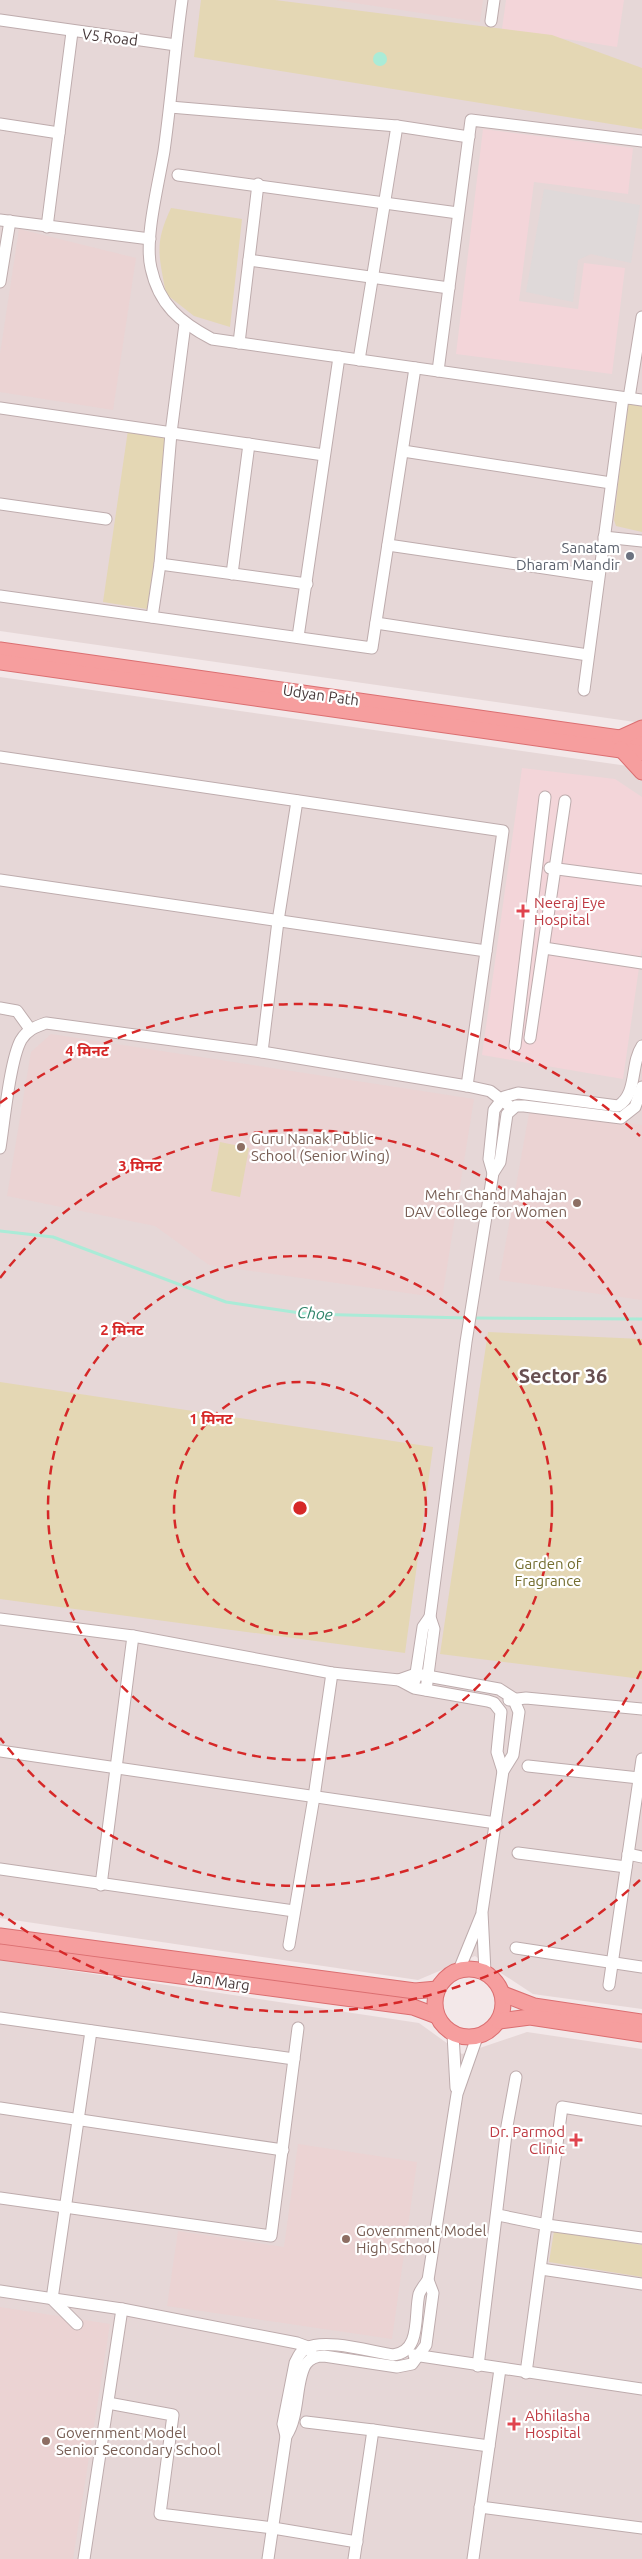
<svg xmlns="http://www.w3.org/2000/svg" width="642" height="2559" font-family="Ubuntu,'Noto Sans Devanagari',sans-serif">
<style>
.residential{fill:#e6d7d7}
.commercial{fill:#f3d5d9}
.education{fill:#ebd3d3}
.green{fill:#e4d7b4}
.parking{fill:#dfd9d9}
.water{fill:#aaebd7}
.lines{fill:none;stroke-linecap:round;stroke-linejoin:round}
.stream{stroke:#aaebd7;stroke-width:3}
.minor-casing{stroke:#beacad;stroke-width:13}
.major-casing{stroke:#db6f71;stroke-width:17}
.minor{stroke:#fff;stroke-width:11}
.major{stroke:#f69e9e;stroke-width:15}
.ring{fill:none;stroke:#d62828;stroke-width:2.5;stroke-dasharray:9 6}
.worship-dot{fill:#6b7280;stroke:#fff;stroke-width:2}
.health-dot{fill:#e0444e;stroke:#fff;stroke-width:2}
.education-dot{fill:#8d6e63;stroke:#fff;stroke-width:2}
.labels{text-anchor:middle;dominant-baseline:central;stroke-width:4.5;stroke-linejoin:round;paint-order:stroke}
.street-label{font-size:15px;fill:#463839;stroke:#fff}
.worship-label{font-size:15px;fill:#5b616d;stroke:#fff;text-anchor:end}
.health-label{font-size:15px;fill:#be3a42;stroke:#fff;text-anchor:start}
.education-label{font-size:15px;fill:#785e54;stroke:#fff;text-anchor:start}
.park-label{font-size:15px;fill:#736d2f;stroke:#fff}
.water-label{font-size:16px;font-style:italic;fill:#2f846a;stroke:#fff}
.district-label{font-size:20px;font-weight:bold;fill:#685052;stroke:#fff}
.centre{fill:#d62828;stroke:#fff;stroke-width:2.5}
.ring-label{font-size:15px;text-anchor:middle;font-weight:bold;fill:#d62828;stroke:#fff;stroke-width:4.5;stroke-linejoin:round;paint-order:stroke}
</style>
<rect width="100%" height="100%" fill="#f3e8e9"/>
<!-- residential -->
<g class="residential">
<path d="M0,0h642v723l-642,-92z"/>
<path d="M0,677l642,91v1241l-109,-15 -58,-38 -57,24 -418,-62z"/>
<path d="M0,1960l419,63 43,31 65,-22 115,17v510h-642z"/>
</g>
<!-- commercial -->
<g class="commercial">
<path d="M506,0h118l-7,47 -115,-18z"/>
<path d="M483,129l150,19 -5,46 -94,-12 -15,119 59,8 6,-46 41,5 -13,106 -156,-20z"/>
<path d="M522,768l93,11 27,18v150l-19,132 -141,-24z"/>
</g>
<!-- education -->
<g class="education">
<path d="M335,0h148l-3,22z"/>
<path d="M19,229l117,29 -23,152 -113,-18v-38z"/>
<path d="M51,1034l423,65 -32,199 -233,-33 -54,-39 -148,-30 24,-144z"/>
<path d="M530,1108l112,17v175l-143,-20z"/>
<path d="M298,2144l119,18 -25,177 -225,-33 11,-75 106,16z"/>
<path d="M0,2307l110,17 -37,235h-73z"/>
</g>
<!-- green -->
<g class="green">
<path d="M201,0h74l277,35 90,33v61l-448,-72z"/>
<path d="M171,208l71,11 -12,108 -36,-11 -28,-22c-7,-39 -12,-50 5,-86z"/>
<path d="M627,404l15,2v126l-26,-6 -2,-6z"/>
<path d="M128,430l45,7 -26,172 -44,-7z"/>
<path d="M220,1142l29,6 -9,49 -29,-6z"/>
<path d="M488,1332l154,7v340l-202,-25z"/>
<path d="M0,1382l433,65 -28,206 -405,-54z"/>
<path d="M554,2231l88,14v32l-93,-15z"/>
</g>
<!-- parking -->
<path class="parking" d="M544,189l96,16 -9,58 -40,-9 -13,6 -5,42 -47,-10z"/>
<!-- water -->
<circle class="water" cx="380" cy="59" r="7"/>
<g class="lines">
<!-- stream -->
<g class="stream">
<path d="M0,1231l53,6 173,65 81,12 159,4"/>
<path d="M473,1318l169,1"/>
</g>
<!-- minor casing -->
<g class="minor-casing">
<g id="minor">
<path d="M182,0c-7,50 -11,101 -18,151 -5,31 -20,88 -13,117 8,37 29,54 61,71l430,61"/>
<path d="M0,20l176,25"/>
<path d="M491,21l3,-21"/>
<path d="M170,107l227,19 72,11"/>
<path d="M0,124l59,9"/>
<path d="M178,175l280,38"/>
<path d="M0,220l150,19"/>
<path d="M47,227l25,-195"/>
<path d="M249,260l200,28"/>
<path d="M0,282l10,-61"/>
<path d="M239,343l19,-159"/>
<path d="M359,360l38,-234"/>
<path d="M438,371l33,-251 171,21"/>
<path d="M629,398l13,-81"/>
<path d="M0,408l324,47"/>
<path d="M403,451l208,32"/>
<path d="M0,504l106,15"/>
<path d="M604,537l38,4"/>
<path d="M388,545l210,31"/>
<path d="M160,564l147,20"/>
<path d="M232,574l17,-130"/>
<path d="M0,596l372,52 43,-280"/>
<path d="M152,617l8,-53 11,-131 14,-109"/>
<path d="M376,623l212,32"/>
<path d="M298,637l41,-280"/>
<path d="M584,690l39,-292"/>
<path d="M0,757l503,74 -36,255"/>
<path d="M550,868l92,12"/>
<path d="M0,880l486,71"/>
<path d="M544,948l98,15"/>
<path d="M0,1008l17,3 13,18"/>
<path d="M530,1038l35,-237"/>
<path d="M515,1046l30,-249"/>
<path d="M262,1052l16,-131 19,-120"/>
<path d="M0,1148c4,-25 10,-88 21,-108 6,-10 14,-13 25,-17l216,29 205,34 23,5 22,17"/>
<path d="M493,1173l-4,-14 5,-49 10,-13 14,-4 100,13c20,-12 12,-42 24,-60"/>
<path d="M0,1619l133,17 199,37 67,7 15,8 74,13 6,2 7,9 -4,40 6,19"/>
<path d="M399,1680l17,-6 83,15 14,9 6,14 -6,43 -10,16 -21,141 3,60"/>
<path d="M415,1680l8,-53 7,-10"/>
<path d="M426,1690l8,-61 -4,-12 36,-275 27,-169 7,-11 7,-48 9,-8h8l97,12 14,-11 7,-20"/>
<path d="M509,1700l17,-2 116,11"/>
<path d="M0,1751l496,72"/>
<path d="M528,1766l111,12"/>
<path d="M518,1853l108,14"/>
<path d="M628,1854l14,3"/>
<path d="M0,1869l294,42"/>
<path d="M101,1885l32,-249"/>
<path d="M289,1945l25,-148 18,-124"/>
<path d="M516,1948l126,19"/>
<path d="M459,1970l22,-54"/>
<path d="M609,1985l33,-226"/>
<path d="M0,2018l294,41"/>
<path d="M453,2034l3,54"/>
<path d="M0,2108l283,42"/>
<path d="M0,2198l271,38 27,-208"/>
<path d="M498,2215l49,10 95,13"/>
<path d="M541,2269l101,15"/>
<path d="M0,2291l122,18 175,34 11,4 3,5"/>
<path d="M77,2324l-25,-25 39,-268"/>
<path d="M414,2355l228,34"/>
<path d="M478,2366l29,-240 9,-49"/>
<path d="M526,2373l36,-266 80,13"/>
<path d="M108,2403l65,12 -13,99 113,14 84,14"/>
<path d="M306,2422l67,8"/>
<path d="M286,2436c14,-20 9,-56 20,-72 4,-6 11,-8 18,-8l73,11 15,-3 14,-19 7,-52 -5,-13 29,-186 20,-57"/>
<path d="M480,2507l162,21"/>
<path d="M84,2559l38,-250"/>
<path d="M268,2559l18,-123 -3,-12 12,-61c3,-6 5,-12 12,-15 18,-10 65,4 86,7 29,-3 21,-41 26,-61 2,-5 6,-10 9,-14"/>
<path d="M354,2559l19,-129 116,16"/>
<path d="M473,2559l27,-190"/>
</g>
</g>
<!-- major casing -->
<g class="major-casing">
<g id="major">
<path d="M0,650l642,91"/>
<path d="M0,662l642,91"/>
<path d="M620,738l22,-10"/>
<path d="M621,749l21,23"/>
<path d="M0,1936l415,55 22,-2"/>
<path d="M0,1952l413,55 24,9"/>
<circle cx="469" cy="2003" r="34"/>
<path d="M503,1994l31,12 108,16"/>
<path d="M499,2021l31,-4 112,17"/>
</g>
</g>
<!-- minor -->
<use href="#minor" class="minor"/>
<!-- major -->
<use href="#major" class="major"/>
</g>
<!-- distance rings -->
<g class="ring">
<circle cx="300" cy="1508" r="126"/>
<circle cx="300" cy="1508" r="252"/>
<path d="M641 1671A378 378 0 0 1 0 1738M0 1278A378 378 0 0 1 641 1345"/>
<path d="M640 1880A504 504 0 0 1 0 1913M0 1103A504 504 0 0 1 640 1136"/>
</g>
<!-- markers -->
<circle class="worship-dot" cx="630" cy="556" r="5"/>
<g class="health-dot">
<path d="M520.5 903.5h5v5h5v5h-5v5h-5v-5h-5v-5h5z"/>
<path d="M573.5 2132.5h5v5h5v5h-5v5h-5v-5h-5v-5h5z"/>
<path d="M511.5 2416.5h5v5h5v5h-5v5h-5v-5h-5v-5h5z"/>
</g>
<g class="education-dot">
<circle cx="241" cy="1147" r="5"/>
<circle cx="577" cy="1203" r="5"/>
<circle cx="346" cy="2239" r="5"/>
<circle cx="46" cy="2441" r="5"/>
</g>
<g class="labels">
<!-- street labels -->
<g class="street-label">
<text transform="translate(110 37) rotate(7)">V5 Road</text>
<text transform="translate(321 695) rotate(8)">Udyan Path</text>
<text transform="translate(219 1981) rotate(8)">Jan Marg</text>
</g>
<!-- worship labels -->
<g class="worship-label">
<text x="620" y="547">Sanatam<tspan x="620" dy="17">Dharam Mandir</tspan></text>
</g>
<!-- health labels -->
<g class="health-label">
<text x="534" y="902">Neeraj Eye<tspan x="534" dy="17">Hospital</tspan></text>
<text x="565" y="2131" text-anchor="end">Dr. Parmod<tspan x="565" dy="17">Clinic</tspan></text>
<text x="525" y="2415">Abhilasha<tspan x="525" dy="17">Hospital</tspan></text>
</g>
<!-- education labels -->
<g class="education-label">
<text x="251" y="1138">Guru Nanak Public<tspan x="251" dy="17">School (Senior Wing)</tspan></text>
<text x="567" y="1194" text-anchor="end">Mehr Chand Mahajan<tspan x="567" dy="17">DAV College for Women</tspan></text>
<text x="356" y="2230">Government Model<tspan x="356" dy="17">High School</tspan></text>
<text x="56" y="2432">Government Model<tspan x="56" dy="17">Senior Secondary School</tspan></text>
</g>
<!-- park labels -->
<g class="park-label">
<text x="548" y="1563">Garden of<tspan x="548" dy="17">Fragrance</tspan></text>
</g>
<!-- water labels -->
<g class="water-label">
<text transform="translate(315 1313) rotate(4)">Choe</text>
</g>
<!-- district labels -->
<g class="district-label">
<text x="563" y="1375">Sector 36</text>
</g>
</g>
<circle cx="300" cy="1508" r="8" class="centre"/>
<g class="ring-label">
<text x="87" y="1056">4 मिनट</text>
<text x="140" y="1171">3 मिनट</text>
<text x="122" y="1335">2 मिनट</text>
<text x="211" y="1424">1 मिनट</text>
</g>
</svg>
